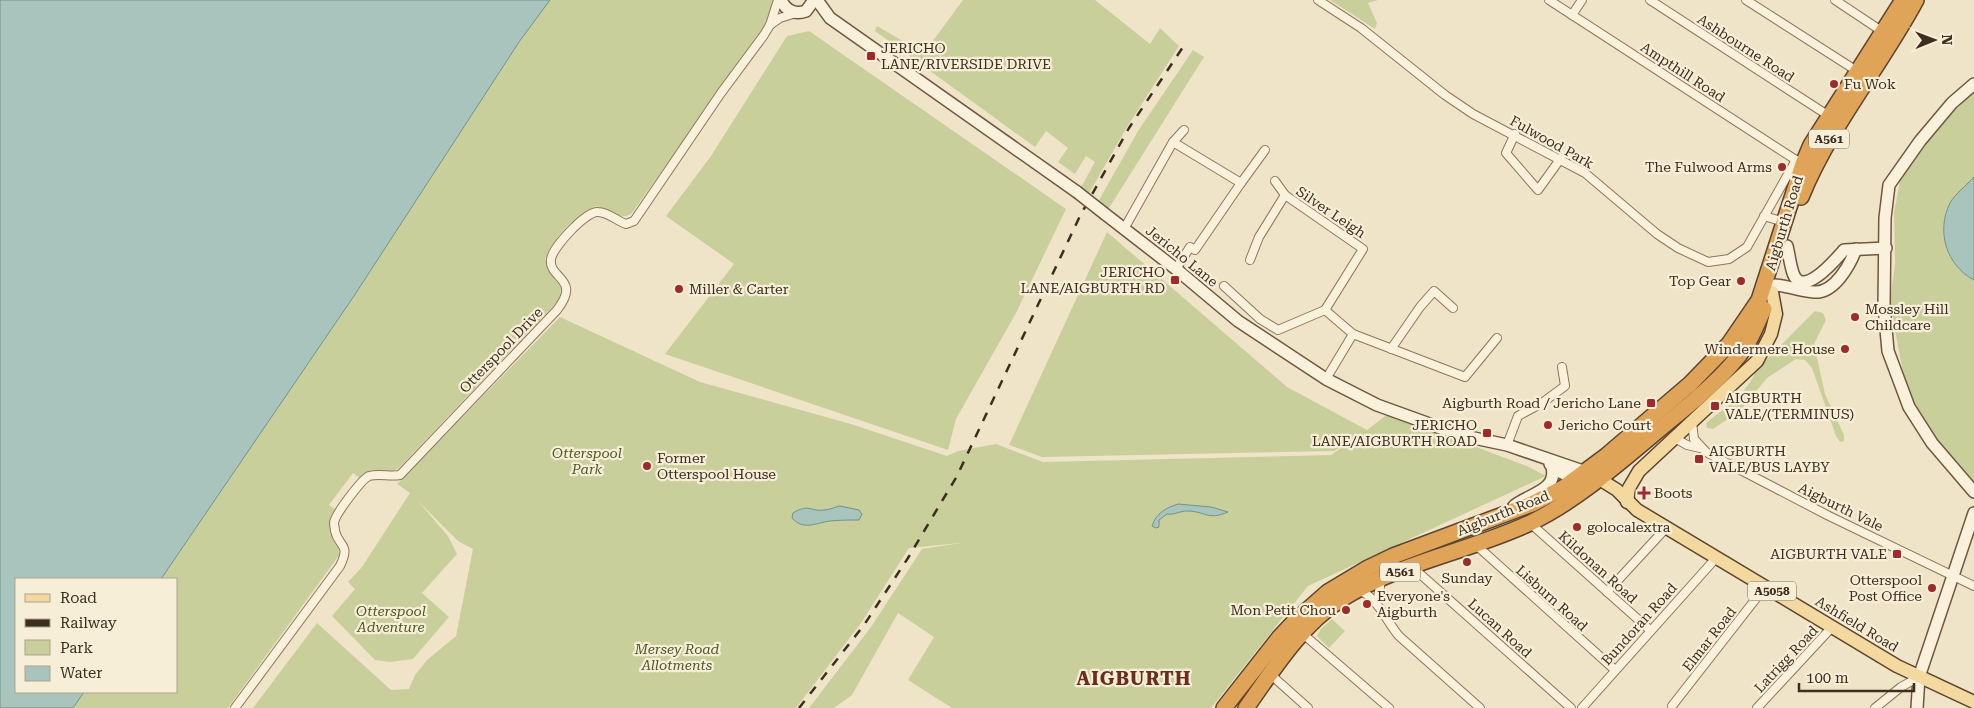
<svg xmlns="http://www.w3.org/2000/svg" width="1974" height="708" font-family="'Roboto Serif',serif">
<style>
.green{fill:#c9cf9b}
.water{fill:#a9c4bc;stroke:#6f938a}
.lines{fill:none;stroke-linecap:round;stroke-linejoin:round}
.street-casing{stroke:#8d765c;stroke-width:10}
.secondary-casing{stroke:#6f573f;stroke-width:14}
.primary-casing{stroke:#5b4430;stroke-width:15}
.highway-casing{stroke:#5b4430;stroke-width:18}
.street{stroke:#faf1dc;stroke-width:8}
.secondary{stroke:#faf1dc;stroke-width:11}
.primary{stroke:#f3d9a0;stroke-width:12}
.highway{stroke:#e0a458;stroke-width:15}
.rail{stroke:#3d2e20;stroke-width:2.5;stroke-dasharray:9 9;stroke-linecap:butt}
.secondary-bridge-casing{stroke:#6f573f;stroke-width:14;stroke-linecap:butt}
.secondary-bridge{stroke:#faf1dc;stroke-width:11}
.poi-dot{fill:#9e2a2b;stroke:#f7eed8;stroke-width:2}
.labels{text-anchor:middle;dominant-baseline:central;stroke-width:4.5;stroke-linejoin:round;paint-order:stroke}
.shield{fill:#f7eed8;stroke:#756857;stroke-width:1}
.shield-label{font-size:12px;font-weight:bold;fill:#3d2e20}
.poi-label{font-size:14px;fill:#3d2e20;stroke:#f7eed8;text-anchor:start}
.street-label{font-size:14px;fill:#3d2e20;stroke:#f7eed8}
.park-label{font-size:14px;font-style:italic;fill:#4d5a26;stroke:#f7eed8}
.district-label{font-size:19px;font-weight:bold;letter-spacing:1px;fill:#6b2e1e;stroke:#f7eed8}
</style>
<rect width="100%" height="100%" fill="#f0e4c8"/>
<!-- green -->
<g class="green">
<path d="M550,0h224l-11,29 -131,184c-11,9 -24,-4 -36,-7 -22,10 -41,31 -51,53 9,20 23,20 12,43l-158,166 -8,4 -21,-2 -7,11 -10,-8 -24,32 10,7 -7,2c-4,20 7,24 8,40l-112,154h-155l11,-16h92v-113h-15l193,-283 165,-254z"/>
<path d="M963,0h132l55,44 10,-16 19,18 -52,81 -39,68 -8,-6 15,-27 -9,-6 -11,18 -17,-12 10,-14 -22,-17 -11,16 -160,-116 2,-5 47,27z"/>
<path d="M1330,0h48l-10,3 9,20 -2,6z"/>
<path d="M809,31l257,178 -50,104 -60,106 -8,31 -283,-96 69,-90 -68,-48 45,-60 76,-120z"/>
<path d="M1193,50l11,7 -95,151 -11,-6 40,-71z"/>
<path d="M1974,91v392l-37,-41 -23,-35 -8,-19 -16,-84 5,-41 -1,-50 6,-32 5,-12 24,-32z"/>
<path d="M1107,232l180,155 80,43 21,-16 139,52 19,10 -238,110 -97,122h-259l-44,-28 26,-43 -36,-24 -46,82 -18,13h-25l62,-81 51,-78 39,-6 -52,5 -48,75 -65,85h-543l64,-85 74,67 18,-1 6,-14 12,-15 29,-24 17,-87 -15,-8 -40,-40 30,35 9,18 -35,39 27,24 -36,42 -23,3 -15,-2 -43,-44 23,-27 -7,-7 14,-15 48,-74 -13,-9 163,-167 140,65 151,42 96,32 11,-5 38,-7 47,18 288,-7 20,-14 -17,10 -292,6 -33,-12z"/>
<path d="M1815,311l8,2 3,7 -12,24 11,50 19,41v6l-4,1 -4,-6 -24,-68 -7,-8 -9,-1 -29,19 -26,32 -28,19 -6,-1 -1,-5c17,-14 43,-31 50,-53z"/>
<path d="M1332,619l13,12 -16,17 -12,-12 4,-7z"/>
</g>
<!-- water -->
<g class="water">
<path d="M0,0h550l-31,42 -165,254 -193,283h-145v113h68l-11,16h-73z"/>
<path d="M1974,177v103c-28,-15 -38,-49 -24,-77 5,-9 17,-18 24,-26z"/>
<path d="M1178,504l33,3 17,5c-20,9 -23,-1 -41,-1 -7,0 -12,4 -20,3l-8,6v7l-3,1 -4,-2c4,-13 14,-18 26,-22z"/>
<path d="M840,506l19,4 3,4 -3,6c-10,0 -19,0 -29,1 -15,2 -26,10 -38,-3l1,-5c16,-10 18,-1 31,-3 5,0 11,-3 16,-4z"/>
</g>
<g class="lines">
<!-- street casing -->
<g class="street-casing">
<g id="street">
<path d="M1318,0l43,28 84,67 28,19 112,59 72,61 21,14 30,14 21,-3 18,-12 49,-87"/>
<path d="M1549,0l250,162"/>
<path d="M1650,0l179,116"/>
<path d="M1746,0l114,73"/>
<path d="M1835,0l48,32"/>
<path d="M1572,15l10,-15"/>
<path d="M770,25l10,-7 16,-5"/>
<path d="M1515,134l-9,19 32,37 23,-32"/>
<path d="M1173,142l68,41 24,-33"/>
<path d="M1275,181l10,14"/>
<path d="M1764,216l20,6"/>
<path d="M1124,229l49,-87 11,-12"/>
<path d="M1250,260l9,-23 26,-42 78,54 -38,61 28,24 112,43 32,-39"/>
<path d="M1176,269l14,-22 5,3 46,-67"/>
<path d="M1224,286l36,33 18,11 47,-20"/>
<path d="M1391,349l29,-42 14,-16 19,17"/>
<path d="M1326,379l27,-45"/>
<path d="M1692,422l2,17 12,13 123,64 145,70"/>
<path d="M1673,437l14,8 13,3"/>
<path d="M1507,445l11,-29 24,-13 23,-17 -3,-19"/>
<path d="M1530,523l120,107"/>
<path d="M1475,544l140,126"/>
<path d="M1415,566l4,7 152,135"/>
<path d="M1357,591c17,0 31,33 42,45l81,72"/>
<path d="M1607,592l59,-64"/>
<path d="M1377,603l4,-22"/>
<path d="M1303,634l86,74"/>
<path d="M1270,674l38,34"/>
<path d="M1672,706l93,-119"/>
<path d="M235,708l105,-142c11,-23 -1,-18 -5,-35 0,-3 -1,-6 -1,-8 1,-9 28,-44 35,-47 11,-3 20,1 31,-1l157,-165c25,-32 -9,-31 -6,-51 2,-12 35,-48 47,-47 10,0 19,9 28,12l8,-3 87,-128 43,-58 6,-10 8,-25"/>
<path d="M1582,708l134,-150"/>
<path d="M1757,708l76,-82"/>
<path d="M1875,708l26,-21 18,-10"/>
</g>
</g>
<!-- secondary casing -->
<g class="secondary-casing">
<g id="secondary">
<path d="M781,0c5,11 14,15 25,11l8,-11"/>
<path d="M817,0l13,18 247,174"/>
<path d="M1974,84l-22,19 -32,38 -31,44 -4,33 -1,89 4,44 21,56 23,36 42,49"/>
<path d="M1105,214l71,55 62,52 88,58 51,26 83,30 47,10 79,27"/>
<path d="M1787,246c2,8 3,18 6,27 9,27 43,-14 51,-23l42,-2"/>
<path d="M1775,285c14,1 25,6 39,7 20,2 36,-27 42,-43"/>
<path d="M1550,464l12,9 14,6"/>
<path d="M1514,506c14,-12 44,-15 38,-39"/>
<path d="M1917,708l2,-31 55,-164"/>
</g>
</g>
<!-- primary casing -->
<g class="primary-casing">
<g id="primary">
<path d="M1593,475l24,15 20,20 260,156 77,36"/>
<path d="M1627,502l2,-14 10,-17 118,-110 14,-27 5,-20 -4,-22"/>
</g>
</g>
<!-- highway casing -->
<g class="highway-casing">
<g id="highway">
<path d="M1801,197c29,-71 79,-130 115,-197"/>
<path d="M1224,708l55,-70 16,-17 33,-29 40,-24 25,-12 139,-52 31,-16 43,-32 84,-72 39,-40 30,-44 44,-136 8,-19 92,-145"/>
<path d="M1246,708c27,-38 54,-82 94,-108 57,-37 128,-48 190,-77 48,-23 90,-61 131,-95 30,-25 63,-50 85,-82 7,-11 12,-25 18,-37"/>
</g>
</g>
<!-- street -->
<use href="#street" class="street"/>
<!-- secondary -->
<use href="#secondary" class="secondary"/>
<!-- primary -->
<use href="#primary" class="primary"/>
<!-- highway -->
<use href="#highway" class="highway"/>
<!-- rail -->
<path class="rail" d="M799,708l65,-83 44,-67 49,-82 123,-260 49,-88 54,-81"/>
<!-- secondary-bridge casing -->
<g class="secondary-bridge-casing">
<path id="secondary-bridge" d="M1077,192l28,22"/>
</g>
<!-- secondary-bridge -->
<use href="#secondary-bridge" class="secondary-bridge"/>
</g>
<!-- markers -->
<g class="poi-dot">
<rect x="866" y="51" width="10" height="10" rx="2.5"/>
<circle cx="1834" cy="84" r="5"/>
<circle cx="1782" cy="167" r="5"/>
<rect x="1170" y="275" width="10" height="10" rx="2.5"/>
<circle cx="1741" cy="281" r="5"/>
<circle cx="679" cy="289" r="5"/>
<circle cx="1855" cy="317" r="5"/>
<circle cx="1845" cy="349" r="5"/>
<rect x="1646" y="398" width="10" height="10" rx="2.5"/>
<rect x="1710" y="401" width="10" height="10" rx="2.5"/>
<circle cx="1548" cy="425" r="5"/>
<rect x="1482" y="428" width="10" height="10" rx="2.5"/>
<rect x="1694" y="454" width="10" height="10" rx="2.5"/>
<circle cx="647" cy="466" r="5"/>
<path d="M1641.5 485.5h5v5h5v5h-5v5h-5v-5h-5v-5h5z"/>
<circle cx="1577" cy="527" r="5"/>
<rect x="1892" y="549" width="10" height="10" rx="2.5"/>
<circle cx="1467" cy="562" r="5"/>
<circle cx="1932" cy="588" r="5"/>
<circle cx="1367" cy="604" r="5"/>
<circle cx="1346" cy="610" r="5"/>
</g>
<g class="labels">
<!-- shield labels -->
<g class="shield">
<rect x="1809" y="129.5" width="40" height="19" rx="4"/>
<rect x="1380" y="562.5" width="40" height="19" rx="4"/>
<rect x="1748" y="581.5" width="48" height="19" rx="4"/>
</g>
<g class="shield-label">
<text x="1829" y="139">A561</text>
<text x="1400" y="572">A561</text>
<text x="1772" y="591">A5058</text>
</g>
<!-- poi labels -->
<g class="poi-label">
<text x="881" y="48">JERICHO<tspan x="881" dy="16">LANE/RIVERSIDE DRIVE</tspan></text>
<text x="1844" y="84">Fu Wok</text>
<text x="1772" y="167" text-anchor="end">The Fulwood Arms</text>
<text x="1165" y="272" text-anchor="end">JERICHO<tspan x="1165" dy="16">LANE/AIGBURTH RD</tspan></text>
<text x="1731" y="281" text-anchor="end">Top Gear</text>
<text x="689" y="289">Miller &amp; Carter</text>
<text x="1865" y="309">Mossley Hill<tspan x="1865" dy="16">Childcare</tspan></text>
<text x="1835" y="349" text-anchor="end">Windermere House</text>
<text x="1725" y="398">AIGBURTH<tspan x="1725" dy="16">VALE/(TERMINUS)</tspan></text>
<text x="1641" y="403" text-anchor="end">Aigburth Road / Jericho Lane</text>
<text x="1477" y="425" text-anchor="end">JERICHO<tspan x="1477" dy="16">LANE/AIGBURTH ROAD</tspan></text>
<text x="1558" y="425">Jericho Court</text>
<text x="1709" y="451">AIGBURTH<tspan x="1709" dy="16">VALE/BUS LAYBY</tspan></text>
<text x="657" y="458">Former<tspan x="657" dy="16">Otterspool House</tspan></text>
<text x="1654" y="493">Boots</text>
<text x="1587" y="527">golocalextra</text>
<text x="1887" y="554" text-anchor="end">AIGBURTH VALE</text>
<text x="1467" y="578" text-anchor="middle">Sunday</text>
<text x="1922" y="580" text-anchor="end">Otterspool<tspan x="1922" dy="16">Post Office</tspan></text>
<text x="1377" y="596">Everyone's<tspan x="1377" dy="16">Aigburth</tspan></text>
<text x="1336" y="610" text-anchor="end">Mon Petit Chou</text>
</g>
<!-- street labels -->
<g class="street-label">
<text transform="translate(1746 48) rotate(33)">Ashbourne Road</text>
<text transform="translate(1683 72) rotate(33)">Ampthill Road</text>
<text transform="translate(1552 142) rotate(29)">Fulwood Park</text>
<text transform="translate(1331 212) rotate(34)">Silver Leigh</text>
<text transform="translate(1784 223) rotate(-73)">Aigburth Road</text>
<text transform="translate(1182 256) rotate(39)">Jericho Lane</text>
<text transform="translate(501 350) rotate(-46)">Otterspool Drive</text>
<text transform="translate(1841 507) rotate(26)">Aigburth Vale</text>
<text transform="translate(1503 513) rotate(-22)">Aigburth Road</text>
<text transform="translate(1598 567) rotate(42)">Kildonan Road</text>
<text transform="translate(1552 598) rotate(42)">Lisburn Road</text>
<text transform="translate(1639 624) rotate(-48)">Bundoran Road</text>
<text transform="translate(1857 624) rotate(31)">Ashfield Road</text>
<text transform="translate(1500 628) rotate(42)">Lucan Road</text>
<text transform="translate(1709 639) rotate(-52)">Elmar Road</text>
<text transform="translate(1786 659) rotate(-47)">Latrigg Road</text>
</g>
<!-- park labels -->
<g class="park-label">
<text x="587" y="453">Otterspool<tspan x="587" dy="16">Park</tspan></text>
<text x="391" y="611">Otterspool<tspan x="391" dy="16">Adventure</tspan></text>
<text x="677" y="649">Mersey Road<tspan x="677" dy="16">Allotments</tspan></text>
</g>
<!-- district labels -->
<g class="district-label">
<text x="1134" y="678">AIGBURTH</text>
</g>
</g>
<!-- legend -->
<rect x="15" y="578" width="162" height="115" fill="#f7eed8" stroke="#ada18e"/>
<rect x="25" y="594" width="25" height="8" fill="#f3d9a0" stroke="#ada18e"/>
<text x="60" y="603" font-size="15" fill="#3d2e20">Road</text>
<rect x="25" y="619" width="25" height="8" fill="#3d2e20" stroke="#ada18e"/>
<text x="60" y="628" font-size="15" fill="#3d2e20">Railway</text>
<rect x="25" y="640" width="25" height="15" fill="#c9cf9b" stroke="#ada18e"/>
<text x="60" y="653" font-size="15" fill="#3d2e20">Park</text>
<rect x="25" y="666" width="25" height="15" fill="#a9c4bc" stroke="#ada18e"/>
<text x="60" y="678" font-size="15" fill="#3d2e20">Water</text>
<!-- north arrow -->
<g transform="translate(1934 40) rotate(89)" stroke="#f7eed8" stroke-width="4" paint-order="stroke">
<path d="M0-4L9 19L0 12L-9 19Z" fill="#3d2e20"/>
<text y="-8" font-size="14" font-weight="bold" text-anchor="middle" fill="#3d2e20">N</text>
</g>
<!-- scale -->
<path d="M1799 683v8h115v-8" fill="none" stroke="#3d2e20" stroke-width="2.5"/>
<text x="1806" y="683" font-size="15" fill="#3d2e20" stroke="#f7eed8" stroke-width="4" paint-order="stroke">100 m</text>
</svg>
